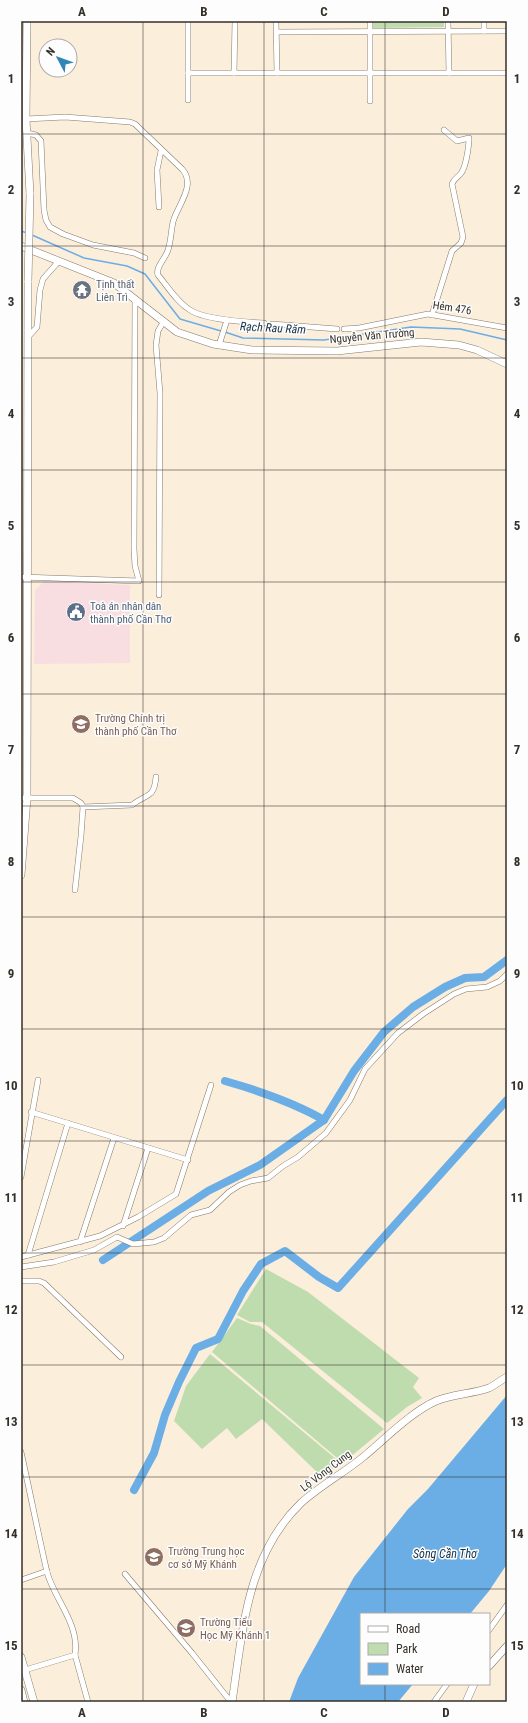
<svg xmlns="http://www.w3.org/2000/svg" width="528" height="1723" font-family="'Roboto Condensed',sans-serif">
<style>
.commercial{fill:#f9dee1}
.green{fill:#bfdcae}
.water{fill:#6bade5}
.lines{fill:none;stroke-linecap:round;stroke-linejoin:round}
.stream{stroke:#6bade5;stroke-width:1.5}
.river{stroke:#6bade5;stroke-width:8}
.street-casing{stroke:#867a6a;stroke-width:6}
.secondary-casing{stroke:#867a6a;stroke-width:8}
.street{stroke:#fff;stroke-width:5}
.secondary{stroke:#fff;stroke-width:7}
.secondary-bridge-casing{stroke:#867a6a;stroke-width:8;stroke-linecap:butt}
.secondary-bridge{stroke:#fff;stroke-width:7}
.grid{fill:none;stroke:#342f28;stroke-width:1;stroke-opacity:0.55}
.labels{text-anchor:middle;dominant-baseline:central;stroke-width:3;stroke-linejoin:round;paint-order:stroke}
.worship-label{font-size:11px;fill:#5b616d;stroke:#fdfdfd;text-anchor:start}
.street-label{font-size:11px;fill:#342f28;stroke:#fdfdfd}
.service-label{font-size:11px;fill:#4e5e75;stroke:#fdfdfd;text-anchor:start}
.education-label{font-size:11px;fill:#785e54;stroke:#fdfdfd;text-anchor:start}
.water-label{font-size:12px;font-style:italic;fill:#153148;stroke:#fdfdfd}
.neatline{fill:none;stroke:#342f28;stroke-width:1.5}
.grid-label{font-size:13px;text-anchor:middle;font-weight:bold;fill:#342f28}
</style>
<rect width="100%" height="100%" fill="#fbeedb"/>
<!-- commercial -->
<path class="commercial" d="M45,581l85,4v78l-96,1 1,-74z"/>
<!-- green -->
<g class="green">
<path d="M373,21h71v6l-71,1z"/>
<path d="M266,1269l42,23 111,86 -6,9 9,11 -15,9 -20,16 -125,-101h-12l-13,-7z"/>
<path d="M237,1318l14,6 9,2 124,103 -41,34 -131,-111z"/>
<path d="M210,1354l132,110 -21,12 -59,-57 -26,20 -9,-11 -25,21 -28,-28 12,-35z"/>
</g>
<!-- water -->
<path class="water" d="M507,1395v169l-18,27 -19,23h-109v70h52l-15,18h-109l9,-24 56,-101 54,-68 20,-20z"/>
<g class="lines">
<!-- stream -->
<g class="stream">
<path d="M21,231l6,2"/>
<path d="M32,235l52,23 43,8 18,8 35,45 41,12"/>
<path d="M225,332l18,6 81,2 87,-13 49,2 47,11"/>
</g>
<!-- river -->
<g class="river">
<path d="M225,1081c35,10 68,21 99,39"/>
<path d="M103,1260l105,-69 52,-26 64,-45 30,-49 30,-39 29,-25 32,-20 20,-9 19,-1 23,-17"/>
<path d="M134,1490l20,-37 11,-38 14,-33 17,-34 22,-9 25,-48 18,-27 24,-13 34,26 19,11 169,-188"/>
</g>
<!-- street casing -->
<g class="street-casing">
<g id="street">
<path d="M188,21v79"/>
<path d="M276,21l1,52"/>
<path d="M448,21l1,52"/>
<path d="M484,31v-10"/>
<path d="M277,32l230,-1"/>
<path d="M188,73h319"/>
<path d="M234,73l1,-52"/>
<path d="M370,101v-80"/>
<path d="M26,119l39,-2 65,5 5,2 47,45c15,16 -5,37 -9,53 -2,9 -2,19 -5,28 -2,8 -13,17 -10,25 10,12 19,27 32,35 16,10 54,12 74,13"/>
<path d="M27,133l9,2 5,6 3,69 2,10 4,7 13,7 30,11 41,8 11,5"/>
<path d="M159,207l-2,-37 4,-19"/>
<path d="M432,315l20,-64 9,-8 2,-6 -11,-53c2,-6 7,-7 10,-12 5,-9 6,-21 7,-31v-3l-12,3 -13,-11"/>
<path d="M272,324l65,5"/>
<path d="M344,329l15,-1 69,-14 79,14"/>
<path d="M28,337l9,-10 3,-37 3,-11 16,-18"/>
<path d="M219,345l8,-25"/>
<path d="M21,577l118,4 -4,-15 -1,-17 1,-249"/>
<path d="M159,595l1,-202 -4,-48 2,-14 6,-10"/>
<path d="M21,798h52l8,5 2,4 -2,29 -6,54"/>
<path d="M83,807l49,-2c15,-12 22,-6 24,-28"/>
<path d="M31,1112l157,48"/>
<path d="M21,1177l17,-97"/>
<path d="M123,1226l25,-78"/>
<path d="M80,1242l34,-104"/>
<path d="M28,1255l40,-132"/>
<path d="M21,1257l79,-21 38,-19 38,-23 35,-109"/>
<path d="M21,1267l33,-5 40,-12 23,-13 16,7 21,-2 10,-4 27,-23 19,-5 19,-18 11,-7 11,-4 17,-3 15,-12 15,-9 28,-24 24,-33 15,-31 33,-36 25,-19 31,-20 12,-5 21,-2 13,-6 7,-7"/>
<path d="M21,1281h18l5,2 77,74"/>
<path d="M21,1452c9,40 17,81 26,120 7,27 33,52 28,83"/>
<path d="M125,1574l67,79 39,49"/>
<path d="M21,1580l26,-9"/>
<path d="M489,1630l18,-25"/>
<path d="M25,1670l50,-15 13,47"/>
<path d="M434,1702l13,-18"/>
</g>
</g>
<!-- secondary casing -->
<g class="secondary-casing">
<g id="secondary">
<path d="M27,21l-1,98 4,75"/>
<path d="M21,246l93,37 63,49 36,12 39,6 85,1 84,-9 38,3 18,5 30,14"/>
<path d="M21,875l6,-77 1,-517"/>
<path d="M21,1657l13,45"/>
<path d="M489,1666l18,-20"/>
<path d="M21,1690l3,12"/>
<path d="M232,1702c11,-71 14,-146 69,-199 19,-17 41,-29 61,-45 22,-18 49,-46 74,-57 16,-7 36,-7 53,-13 6,-3 12,-8 18,-11"/>
<path d="M466,1702l8,-18"/>
</g>
</g>
<!-- street -->
<use href="#street" class="street"/>
<!-- secondary -->
<use href="#secondary" class="secondary"/>
<!-- secondary-bridge casing -->
<g class="secondary-bridge-casing">
<path id="secondary-bridge" d="M28,281l2,-87"/>
</g>
<!-- secondary-bridge -->
<use href="#secondary-bridge" class="secondary-bridge"/>
</g>
<!-- grid -->
<path class="grid" d="M143,21v1681M264,21v1681M385,21v1593M21,134h486M21,246h486M21,358h486M21,470h486M21,582h486M21,694h486M21,806h486M21,917h486M21,1029h486M21,1141h486M21,1253h486M21,1365h486M21,1477h486M21,1589h486M385,1684v18"/>
<!-- icons -->
<defs>
<g id="temple-disc" transform="scale(1)"><circle r="9.5" fill="#6b7280" stroke="#fdfdfd"/><path d="M0-6L5-2H3V0L6.5 2.5H4V6H1.5V3h-3V6H-4V2.5H-6.5L-3 0V-2H-5Z" fill="#fff"/></g>
<g id="civic-disc" transform="scale(1)"><circle r="9.5" fill="#5c6f8a" stroke="#fdfdfd"/><path d="M-.6-6.5H3V-4.5H.6V-3L4-1V1h2V6H-6V1h2V-1L-.6-3ZM-1.2 2.5V6h2.4V2.5Z" fill="#fff"/></g>
<g id="university-disc" transform="scale(1)"><circle r="9.5" fill="#8d6e63" stroke="#fdfdfd"/><path d="M0-5L7-2L0 1L-7-2ZM-4 1L0 2.5L4 1V4Q0 6-4 4Z" fill="#fff"/></g>
<g id="school-disc" transform="scale(1)"><circle r="9.5" fill="#8d6e63" stroke="#fdfdfd"/><path d="M0-5L7-2L0 1L-7-2ZM-4 1L0 2.5L4 1V4Q0 6-4 4Z" fill="#fff"/></g>
</defs>
<g fill-rule="evenodd">
<use href="#temple-disc" x="82" y="290"/>
<use href="#civic-disc" x="76" y="612"/>
<use href="#university-disc" x="81" y="724"/>
<use href="#school-disc" x="154" y="1557"/>
<use href="#school-disc" x="186" y="1628"/>
</g>
<g class="labels">
<!-- worship labels -->
<g class="worship-label">
<text x="96" y="284">Tịnh thất<tspan x="96" dy="13">Liên Trì</tspan></text>
</g>
<!-- street labels -->
<g class="street-label">
<text transform="translate(452 308) rotate(9)">Hẻm 476</text>
<text transform="translate(372 336) rotate(-5)">Nguyễn Văn Trường</text>
<text transform="translate(326 1471) rotate(-37)">Lộ Vòng Cung</text>
</g>
<!-- service labels -->
<g class="service-label">
<text x="90" y="606">Toà án nhân dân<tspan x="90" dy="13">thành phố Cần Thơ</tspan></text>
</g>
<!-- education labels -->
<g class="education-label">
<text x="95" y="718">Trường Chính trị<tspan x="95" dy="13">thành phố Cần Thơ</tspan></text>
<text x="168" y="1551">Trường Trung học<tspan x="168" dy="13">cơ sở Mỹ Khánh</tspan></text>
<text x="200" y="1622">Trường Tiểu<tspan x="200" dy="13">Học Mỹ Khánh 1</tspan></text>
</g>
<!-- water labels -->
<g class="water-label">
<text transform="translate(273 328) rotate(3)">Rạch Rau Răm</text>
<text x="445" y="1554">Sông Cần Thơ</text>
</g>
</g>
<!-- border -->
<rect width="528" height="1723" fill="none" stroke="#fdfdfd" stroke-width="44"/>
<!-- legend -->
<rect x="360" y="1613" width="130" height="72" fill="#fdfdfd" stroke="#adaba8"/>
<rect x="368" y="1626" width="20" height="6" fill="#ffffff" stroke="#adaba8"/>
<text x="396" y="1633" font-size="12" fill="#342f28">Road</text>
<rect x="368" y="1643" width="20" height="12" fill="#bfdcae" stroke="#adaba8"/>
<text x="396" y="1653" font-size="12" fill="#342f28">Park</text>
<rect x="368" y="1663" width="20" height="12" fill="#6bade5" stroke="#adaba8"/>
<text x="396" y="1673" font-size="12" fill="#342f28">Water</text>
<!-- north arrow -->
<g transform="translate(58 58) rotate(311)"><circle r="19" fill="#fdfdfd" stroke="#adaba8"/>
<path d="M0-3L7 15L0 10L-7 15Z" fill="#3086b5"/>
<text y="-6" font-size="11" font-weight="bold" text-anchor="middle" fill="#342f28">N</text>
</g>
<rect x="22" y="22" width="484" height="1679" class="neatline"/>
<g class="grid-label">
<text x="82" y="16">A</text>
<text x="204" y="16">B</text>
<text x="324" y="16">C</text>
<text x="446" y="16">D</text>
<text x="11" y="83">1</text>
<text x="517" y="83">1</text>
<text x="11" y="194">2</text>
<text x="517" y="194">2</text>
<text x="11" y="306">3</text>
<text x="517" y="306">3</text>
<text x="11" y="418">4</text>
<text x="517" y="418">4</text>
<text x="11" y="530">5</text>
<text x="517" y="530">5</text>
<text x="11" y="642">6</text>
<text x="517" y="642">6</text>
<text x="11" y="754">7</text>
<text x="517" y="754">7</text>
<text x="11" y="866">8</text>
<text x="517" y="866">8</text>
<text x="11" y="978">9</text>
<text x="517" y="978">9</text>
<text x="11" y="1090">10</text>
<text x="517" y="1090">10</text>
<text x="11" y="1202">11</text>
<text x="517" y="1202">11</text>
<text x="11" y="1314">12</text>
<text x="517" y="1314">12</text>
<text x="11" y="1426">13</text>
<text x="517" y="1426">13</text>
<text x="11" y="1538">14</text>
<text x="517" y="1538">14</text>
<text x="11" y="1650">15</text>
<text x="517" y="1650">15</text>
<text x="82" y="1717">A</text>
<text x="204" y="1717">B</text>
<text x="324" y="1717">C</text>
<text x="446" y="1717">D</text>
</g>
</svg>
